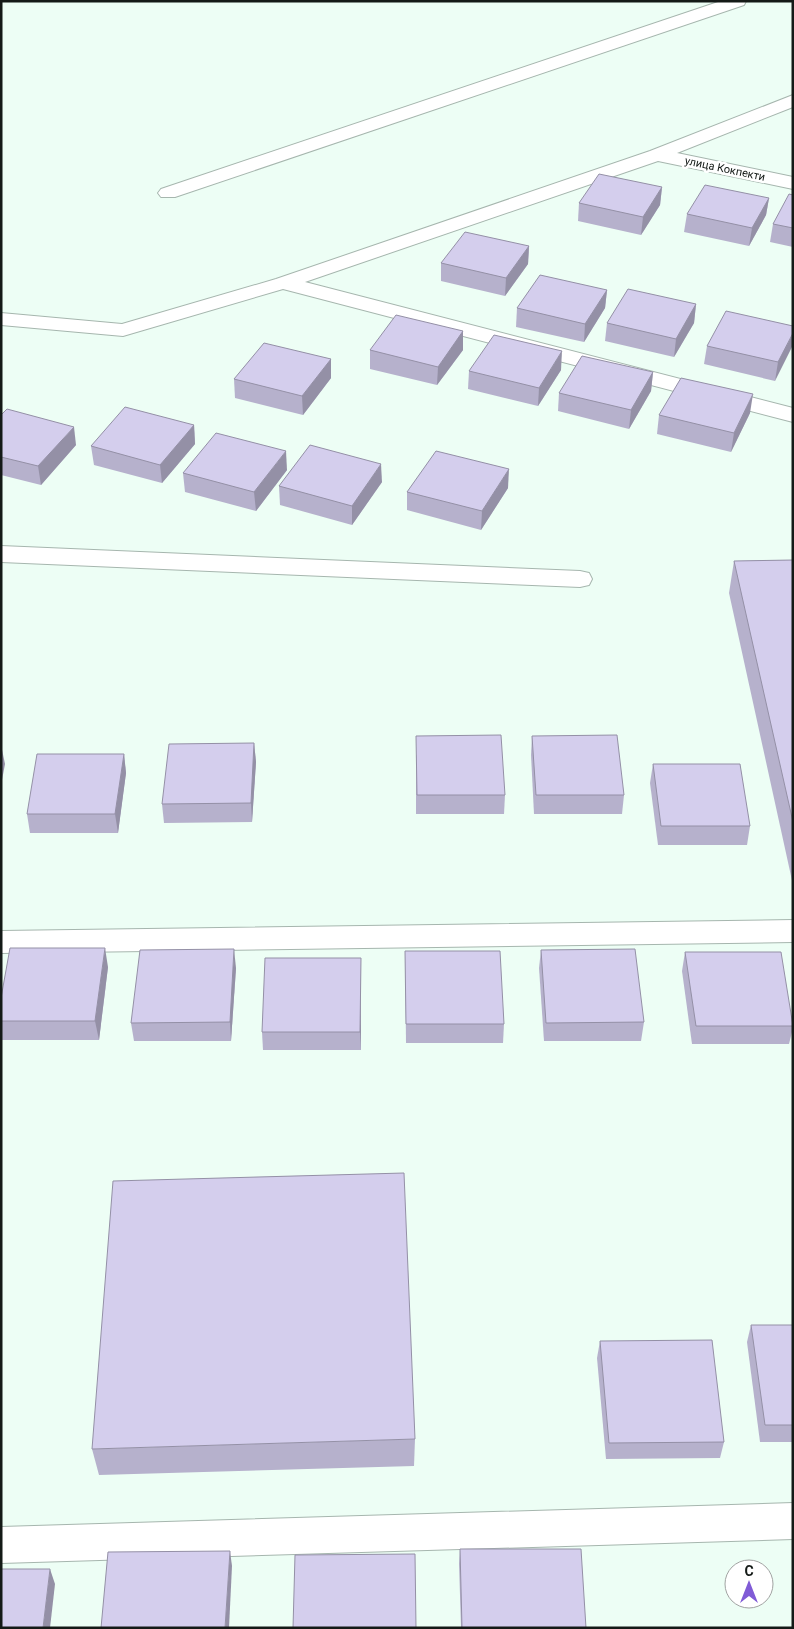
<svg xmlns="http://www.w3.org/2000/svg" width="794" height="1629" font-family="Roboto,sans-serif">
<style>
.lines{fill:none;stroke-linecap:round;stroke-linejoin:round}
.minor-casing{stroke:#a6b6ae;stroke-width:2}
.minor{fill:#fff;fill-rule:evenodd}
.wall{fill:#b6b1cc}
.shaded-wall{fill:#9490a6}
.building{fill:#d4ceed;stroke:#9490a6}
.labels{text-anchor:middle;dominant-baseline:central;stroke-width:5;stroke-linejoin:round;paint-order:stroke}
.far-street-label{font-size:11px;fill:#141a17;stroke:#fff}
</style>
<rect width="100%" height="100%" fill="#edfef5"/>
<g class="lines">
<!-- minor casing -->
<g class="minor-casing">
<g id="minor">
<path d="M721,1h25l-2,4 -569,192h-14l-3,-4 3,-4z"/>
<path d="M793,95v12l-116,46 116,24v12l-135,-28 -353,121 488,126v14l-510,-133 -160,47 -122,-11v-12l121,11 154,-45 374,-128z"/>
<path d="M1,546l579,25 9,2 3,6 -3,6 -9,2 -579,-25z"/>
<path d="M793,920v22l-792,11v-22z"/>
<path d="M793,1503v36l-792,24v-36z"/>
</g>
</g>
<!-- minor -->
<use href="#minor" class="minor"/>
</g>
<!-- wall -->
<g class="wall">
<path d="M662,187l-2,18 -19,30 -63,-14 1,-18z"/>
<path d="M793,195v52l-23,-5 3,-18z"/>
<path d="M769,198l-3,17 -17,31 -65,-14 3,-18z"/>
<path d="M529,246l-1,18 -23,32 -64,-15v-18z"/>
<path d="M607,290l-2,18 -21,34 -68,-15 1,-19z"/>
<path d="M696,304l-2,19 -20,34 -69,-16 2,-18z"/>
<path d="M793,326l-18,55 -71,-17 3,-18z"/>
<path d="M463,331v19l-26,35 -67,-16v-19z"/>
<path d="M331,359v19l-28,37 -68,-17 -1,-19z"/>
<path d="M561,370l-23,36 -70,-17 1,-18z"/>
<path d="M653,372l-2,19 -22,38 -71,-18 1,-18z"/>
<path d="M750,413l-19,39 -74,-18 2,-19z"/>
<path d="M1,415l75,30 -35,40 -40,-10z"/>
<path d="M194,425l1,19 -33,39 -68,-18 -3,-19z"/>
<path d="M287,470l-31,41 -71,-19 -2,-19z"/>
<path d="M382,482l-30,43 -72,-20 -1,-19z"/>
<path d="M508,488l-27,42 -74,-20v-18z"/>
<path d="M793,560v325l-64,-292 5,-32z"/>
<path d="M532,736l92,59 -2,19h-88l-3,-59z"/>
<path d="M254,743l2,19 -4,60 -88,1 -2,-19z"/>
<path d="M124,754l2,19 -8,60h-88l-3,-19z"/>
<path d="M416,755l89,40 -1,19h-88z"/>
<path d="M653,764l97,62 -3,19h-89l-8,-62z"/>
<path d="M541,950l103,72 -3,19h-97l-5,-73z"/>
<path d="M405,951l99,73 -1,19h-97z"/>
<path d="M685,952l108,70v6l-4,16h-97l-10,-73z"/>
<path d="M361,958v92h-98l-1,-18z"/>
<path d="M108,967l-9,73h-97l-1,-42z"/>
<path d="M236,968l-5,73h-97l-3,-18z"/>
<path d="M751,1325h42v117h-33l-13,-100z"/>
<path d="M600,1341l124,101 -4,16 -114,1 -9,-101z"/>
<path d="M415,1439l-1,27 -315,9 -7,-26z"/>
<path d="M460,1549l126,79h-125l-2,-64z"/>
</g>
<!-- shaded-wall -->
<g class="shaded-wall">
<path d="M662,187l-2,18 -19,30 2,-18z"/>
<path d="M769,198l-3,17 -17,31 3,-18z"/>
<path d="M529,246l-1,18 -23,32 1,-18z"/>
<path d="M607,290l-2,18 -21,34 1,-18z"/>
<path d="M696,304l-2,19 -20,34 2,-18z"/>
<path d="M463,331v19l-26,35 1,-18z"/>
<path d="M793,333v12l-18,36 3,-19z"/>
<path d="M562,351l-1,19 -23,36 1,-18z"/>
<path d="M331,359v19l-28,37 -1,-19z"/>
<path d="M653,372l-2,19 -22,38 2,-19z"/>
<path d="M753,394l-3,19 -19,39 3,-19z"/>
<path d="M194,425l1,19 -33,39 -2,-18z"/>
<path d="M74,427l2,18 -35,40 -3,-19z"/>
<path d="M286,451l1,19 -31,41 -2,-19z"/>
<path d="M381,464l1,18 -30,43v-19z"/>
<path d="M509,469l-1,19 -27,42 1,-19z"/>
<path d="M254,743l2,19 -4,60 -1,-19z"/>
<path d="M1,745l4,19 -4,21z"/>
<path d="M124,754l2,19 -8,60 -3,-19z"/>
<path d="M105,948l3,19 -9,73 -4,-19z"/>
<path d="M234,949l2,19 -5,73 -1,-19z"/>
<path d="M361,958v92l-1,-18z"/>
<path d="M230,1551l2,15 -3,62h-4z"/>
<path d="M50,1569l5,15 -5,44h-7z"/>
</g>
<!-- building -->
<g class="building">
<path d="M599,174l63,13 -19,30 -64,-14z"/>
<path d="M705,185l64,13 -17,30 -65,-14z"/>
<path d="M789,194l4,1v33l-20,-4z"/>
<path d="M465,232l64,14 -23,32 -65,-15z"/>
<path d="M540,275l67,15 -22,34 -68,-16z"/>
<path d="M628,289l68,15 -20,35 -69,-16z"/>
<path d="M726,311l67,15v7l-15,29 -71,-16z"/>
<path d="M396,315l67,16 -25,36 -68,-17z"/>
<path d="M494,335l68,16 -23,37 -70,-17z"/>
<path d="M264,343l67,16 -29,37 -68,-17z"/>
<path d="M582,356l71,16 -22,38 -72,-17z"/>
<path d="M681,378l72,16 -19,39 -75,-18z"/>
<path d="M125,407l69,18 -34,40 -69,-19z"/>
<path d="M7,409l67,18 -36,39 -37,-9v-42z"/>
<path d="M216,433l70,18 -32,41 -71,-19z"/>
<path d="M310,445l71,19 -29,42 -73,-20z"/>
<path d="M436,451l73,18 -27,42 -75,-19z"/>
<path d="M793,560v262l-59,-261z"/>
<path d="M501,735l4,60h-88l-1,-59z"/>
<path d="M617,735l7,60h-88l-4,-59z"/>
<path d="M254,743l-3,60 -89,1 7,-60z"/>
<path d="M37,754h87l-9,60h-88z"/>
<path d="M653,764h87l10,62h-89z"/>
<path d="M10,948h95l-10,73h-94v-23z"/>
<path d="M234,949l-4,73 -99,1 9,-73z"/>
<path d="M635,949l9,73 -98,1 -5,-73z"/>
<path d="M405,951h95l4,73h-98z"/>
<path d="M685,952h96l12,74h-97z"/>
<path d="M265,958h96l-1,74h-98z"/>
<path d="M404,1173l11,266 -323,10 21,-268z"/>
<path d="M751,1325h42v100h-28z"/>
<path d="M712,1340l12,102 -115,1 -9,-102z"/>
<path d="M460,1549h121l5,79h-124z"/>
<path d="M230,1551l-5,77h-124l7,-76z"/>
<path d="M415,1554l1,74h-123l2,-73z"/>
<path d="M1,1569h49l-7,59h-42z"/>
</g>
<g class="labels">
<!-- far-street labels -->
<g class="far-street-label">
<text transform="translate(725 169) rotate(12)">улица Кокпекти</text>
</g>
</g>
<!-- border -->
<rect width="794" height="1629" fill="none" stroke="#141a17" stroke-width="5"/>
<!-- north arrow -->
<g transform="translate(749 1584)"><circle r="24" fill="#ffffff" stroke="#a1a3a2"/>
<path d="M0-4L9 19L0 12L-9 19Z" fill="#805bd6"/>
<text y="-8" font-size="14" font-weight="bold" text-anchor="middle" fill="#141a17">С</text>
</g>
</svg>
